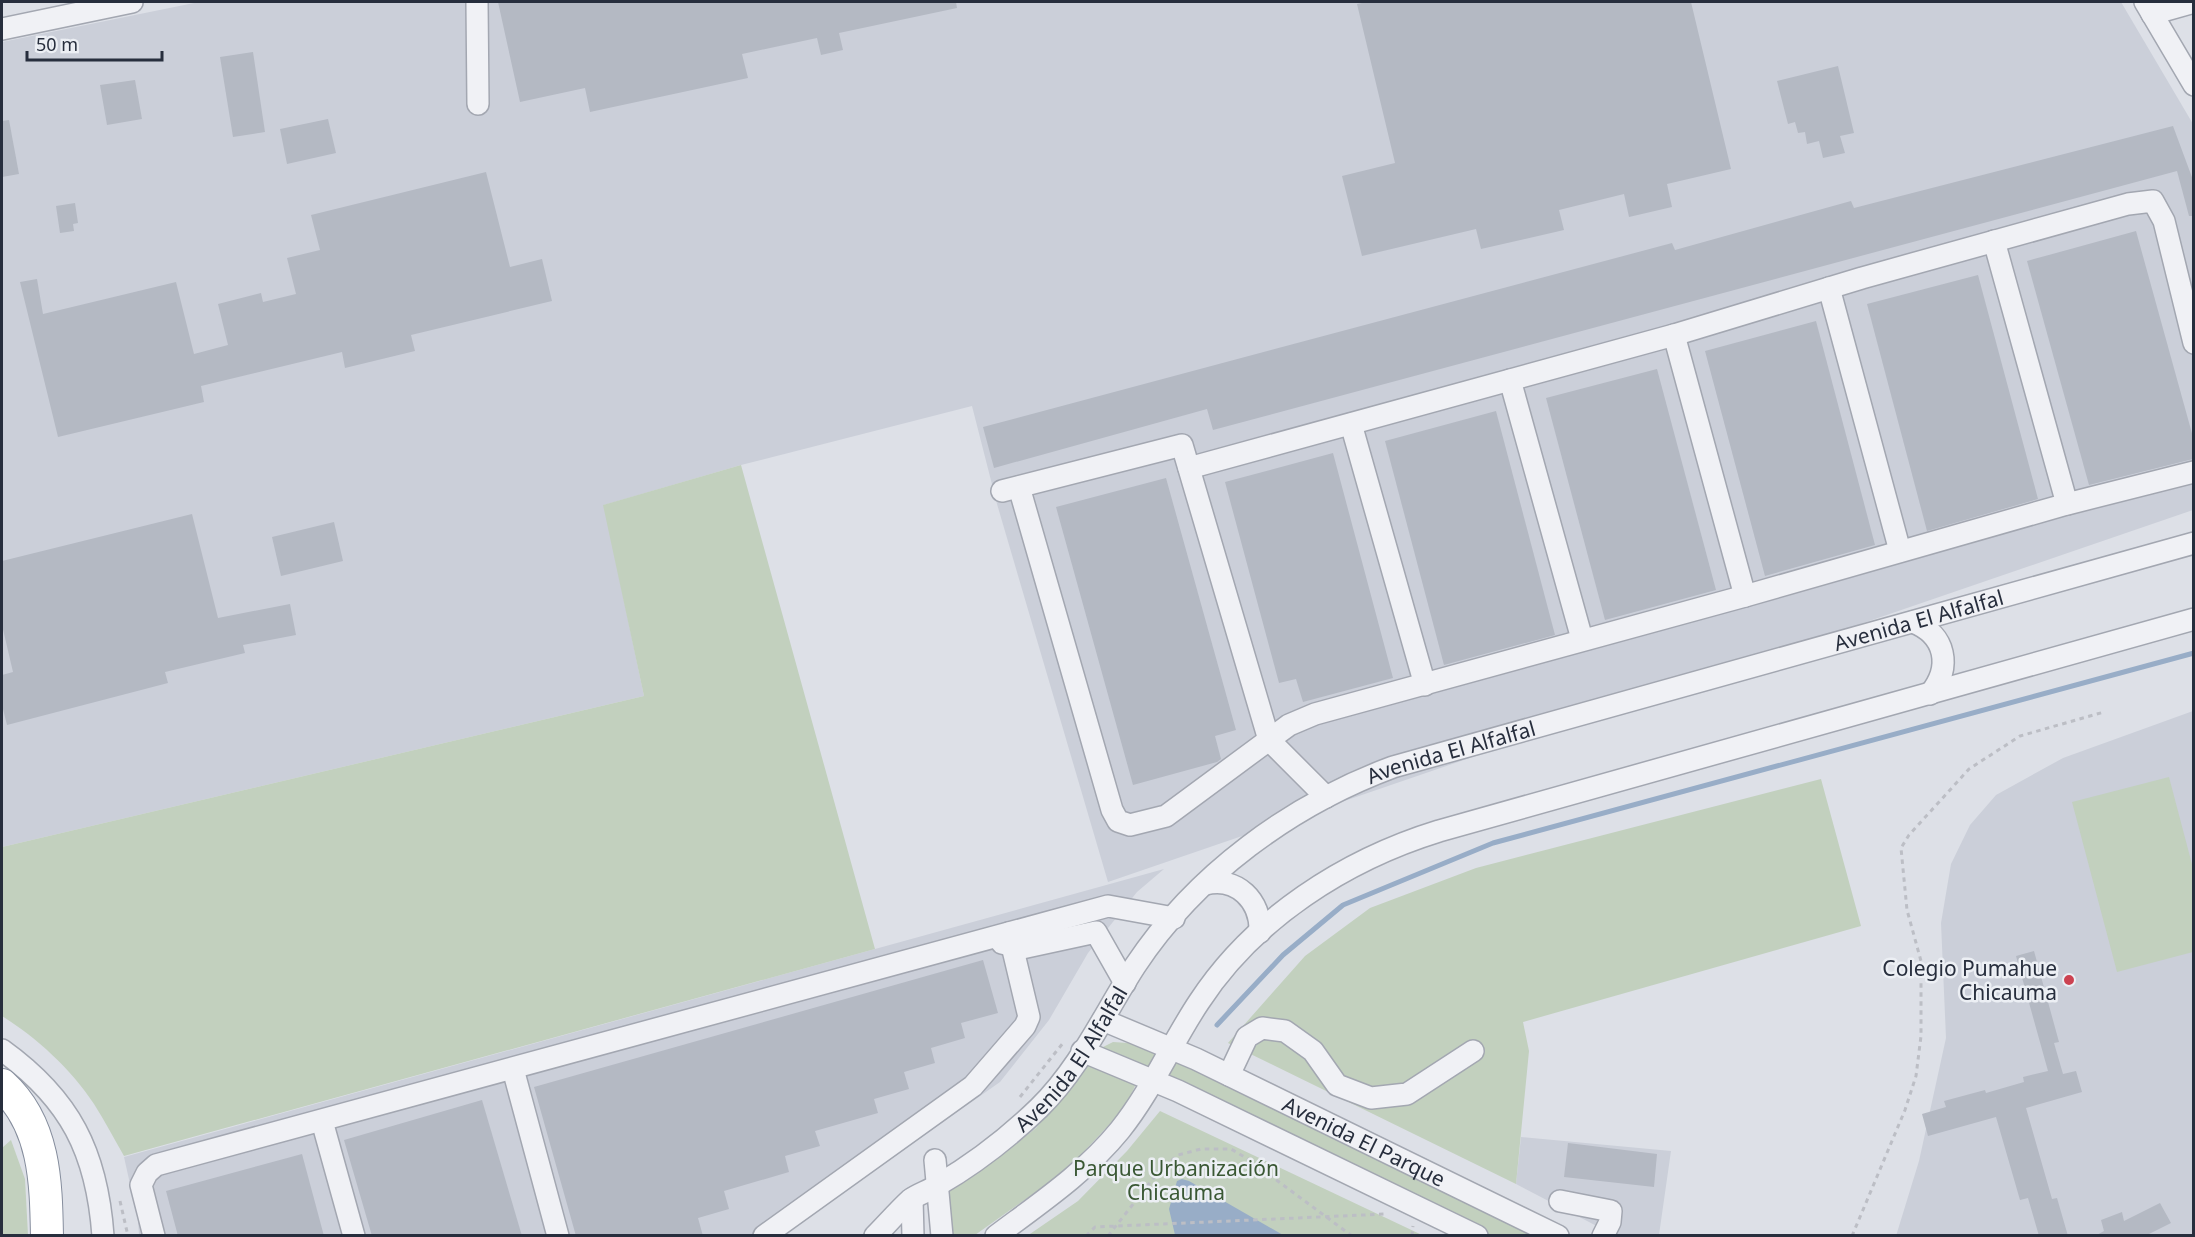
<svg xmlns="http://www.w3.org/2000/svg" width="2195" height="1237" font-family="'Noto Sans',sans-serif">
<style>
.built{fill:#cbcfd9}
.green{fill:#c2d0be}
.water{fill:#98adc7}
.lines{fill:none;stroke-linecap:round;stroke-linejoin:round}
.stream{stroke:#98adc7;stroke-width:5}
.building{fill:#b4b9c3}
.minor-casing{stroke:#a3a7b1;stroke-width:24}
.highway-casing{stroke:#858d9d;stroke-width:34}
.path{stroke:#bcbec5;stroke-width:3;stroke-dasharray:4.5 4.5;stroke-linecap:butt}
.minor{stroke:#f0f1f5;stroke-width:21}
.highway{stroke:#fff;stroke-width:32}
.poi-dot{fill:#cc4251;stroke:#eceff4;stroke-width:2}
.labels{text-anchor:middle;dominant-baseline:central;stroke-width:5;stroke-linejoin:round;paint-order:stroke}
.street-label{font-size:21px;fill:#272e3d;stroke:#eceff4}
.poi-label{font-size:21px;fill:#272e3d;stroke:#eceff4;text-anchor:end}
.park-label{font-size:21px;fill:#3a5834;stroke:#eceff4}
</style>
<rect width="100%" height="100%" fill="#dde0e7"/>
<!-- built -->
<g class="built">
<path d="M199,2h1922l72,122v386l-1085,372 -111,-378 -25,-98 -231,59 -137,40 40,191 -642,151v-805z"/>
<path d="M2193,711v524l-297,1 23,-75 27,-123 -5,-115 10,-59 19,-39 26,-30 67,-37z"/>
<path d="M1164,869l-27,23 -49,61 -39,67 -49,62 -217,153h-644l-1,-15 -14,-63z"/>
<path d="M1521,1137l150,14 -12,84h-45l-98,-51z"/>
</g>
<!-- green -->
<g class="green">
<path d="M741,465l134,484 -751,207c-10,-17 -19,-35 -30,-52 -23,-35 -57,-66 -92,-88v-169l642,-151 -41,-191z"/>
<path d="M2169,777l24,91v84l-76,20 -45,-170z"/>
<path d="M1821,779l40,147 -338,96 6,29 -13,133 -288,-141 77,-87 65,-48 106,-40z"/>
<path d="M1113,1042l15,1 30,10 269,126 112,56h-49l-69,-34 -285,-117 -12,25 -48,51 -26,22 -75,53h-23l-4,-45 58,-38 30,-24 63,-79z"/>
<path d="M1160,1111l262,124 -395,1 51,-35 49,-50z"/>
<path d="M11,1140l14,39 3,56h-26v-87z"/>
</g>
<!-- water -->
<path class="water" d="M1182,1179l7,2 94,54h-108l-6,-26 8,-28z"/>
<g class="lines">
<!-- stream -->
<path class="stream" d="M1217,1025l66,-70 60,-50 150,-62 701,-190"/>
</g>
<!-- building -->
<g class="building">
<path d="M498,2h458l1,6 -118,25 4,17 -22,5 -4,-17 -75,16 6,24 -158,34 -5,-24 -65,14z"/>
<path d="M1367,2h324l40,167 -64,15 5,23 -43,10 -5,-23 -65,16 5,20 -83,19 -5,-20 -114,27 -20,-80 53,-13 -38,-159z"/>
<path d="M253,52l12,80 -32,5 -13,-80z"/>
<path d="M1838,66l16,67 -14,3 5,17 -22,5 -4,-17 -12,3 -2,-12 -7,1 -3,-11 -7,2 -11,-43z"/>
<path d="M135,80l7,39 -35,6 -7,-40z"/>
<path d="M328,119l8,34 -49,11 -7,-35z"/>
<path d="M9,120l10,54 -17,3v-56z"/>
<path d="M2173,126l20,54v36h-4l-12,-45 -964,259 -6,-21 -213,59 -11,-41 689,-184 3,7 176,-49 3,7z"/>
<path d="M486,172l24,95 32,-8 10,42 -141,34 4,16 -70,17 -3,-16 -141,34 3,16 -146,35 -38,-155 17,-3 6,35 133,-32 18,72 34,-9 -10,-41 43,-11 2,9 33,-8 -9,-36 33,-8 -9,-35z"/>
<path d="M75,203l3,20 -5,1 1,7 -14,2 -4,-27z"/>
<path d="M2136,231l57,206v22l-104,26 -62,-224z"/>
<path d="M1978,275l60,224 -111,32 -60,-227z"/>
<path d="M1816,321l59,224 -110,31 -60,-225z"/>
<path d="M1657,369l59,221 -111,30 -59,-222z"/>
<path d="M1496,411l59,224 -111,30 -59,-224z"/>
<path d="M1333,453l60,225 -90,24 -7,-23 -17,4 -54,-201z"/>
<path d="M1166,478l70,252 -21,6 6,23 -4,3 -84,23 -77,-278z"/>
<path d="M192,514l26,104 72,-14 6,31 -53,10 2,8 -80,19 3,11 -161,42 -5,-20v-30l11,-3 -11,-47v-64z"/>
<path d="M334,522l9,39 -62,15 -9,-39z"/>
<path d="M2034,951l25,91 -5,1 9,31 13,-3 6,21 -56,16 26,91 5,-1 11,38h-29l-11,-38 -8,2 -24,-83 -68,19 -6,-22 24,-7 -2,-6 41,-11 1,3 38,-11 -1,-5 25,-6 -32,-115z"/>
<path d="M983,960l15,53 -37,10 4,15 -34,10 4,15 -31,9 5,17 -35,10 4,14 -63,18 5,15 -35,10 4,16 -65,19 5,18 -31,9 5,18h-127l-42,-149z"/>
<path d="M482,1100l40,136h-150l-28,-96z"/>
<path d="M1568,1143l89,11 -3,33 -90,-10z"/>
<path d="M302,1154l22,82h-146l-12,-45z"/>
<path d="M2160,1203l11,20 -26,13h-50l9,-5 -3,-11 21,-8 2,9z"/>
</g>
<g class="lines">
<!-- minor casing -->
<g class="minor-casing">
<g id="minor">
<path d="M477,2l1,102"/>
<path d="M2145,2l49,83"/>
<path d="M2152,14l42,-12"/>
<path d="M2,29l130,-27"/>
<path d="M1994,241l73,263"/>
<path d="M1829,288l71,263"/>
<path d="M1674,335l71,261"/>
<path d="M1510,380l72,259"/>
<path d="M1351,424l74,261"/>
<path d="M1189,468l485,-133 188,-57 266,-74 25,-3 11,20 30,122"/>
<path d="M1019,487l93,323 6,11 12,4 36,-9 123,-91 26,-11 430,-118 322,-92 127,-32"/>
<path d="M1002,491l180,-46 87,295 57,57"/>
<path d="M1913,622c33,13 39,45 17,72"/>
<path d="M1205,884c32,-8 56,17 55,48"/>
<path d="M1002,943l20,5 74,-16 29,51"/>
<path id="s1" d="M1103,1020l93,39 362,177"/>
<path d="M2,1050c68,49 95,102 101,186"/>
<path d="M1082,1051l96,40 299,145"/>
<path d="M513,1069l45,167"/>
<path d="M1229,1075l18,-38 15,-9 23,3 28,20 24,34 34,13 36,-4 66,-43"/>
<path d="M322,1121l32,115"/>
<path d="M935,1160l7,76"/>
<path d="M912,1199l1,37"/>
<path d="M1560,1201l51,10 -1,11 -7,14"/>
<path d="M154,1236l-13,-51 6,-12 9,-8 952,-259 66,12"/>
<path d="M764,1236l209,-150 52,-60 4,-9 -20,-84"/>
<path id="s2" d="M875,1236c12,-12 23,-25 35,-36 8,-6 19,-9 28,-15 36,-21 71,-48 101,-77 41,-40 65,-94 96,-142 61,-92 156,-161 258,-199l801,-224"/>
<path d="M996,1236c44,-33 89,-63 124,-106 32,-40 51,-86 79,-128 55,-84 146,-142 240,-171l755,-212"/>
</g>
</g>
<!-- highway casing -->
<g class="highway-casing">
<path id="highway" d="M2,1085c43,39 44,97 45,151"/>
</g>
<!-- path -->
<g class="path">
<path d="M1020,1097l43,-54"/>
<path d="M120,1201l8,35"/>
<path d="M1086,1236l9,-9 291,-13"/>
<path d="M1108,1236l52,-66 18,-15 23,-6h30l17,10 104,77"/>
<path d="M1412,1236l1,-10"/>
<path d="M1852,1236l53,-126 11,-34 5,-40v-75l-14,-51 -6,-62 8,-13 60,-66 51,-33 84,-24"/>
</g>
<!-- minor -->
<use href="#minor" class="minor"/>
<!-- highway -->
<use href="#highway" class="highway"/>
</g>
<!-- markers -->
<circle class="poi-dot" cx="2069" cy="980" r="6"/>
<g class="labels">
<!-- street labels -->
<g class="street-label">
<text stroke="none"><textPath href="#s2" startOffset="1258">Avenida El Alfalfal</textPath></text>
<text stroke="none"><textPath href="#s2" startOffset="772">Avenida El Alfalfal</textPath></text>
<text stroke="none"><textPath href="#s2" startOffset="268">Avenida El Alfalfal</textPath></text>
<text stroke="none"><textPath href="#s1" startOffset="288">Avenida El Parque</textPath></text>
</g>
<!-- poi labels -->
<g class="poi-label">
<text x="2057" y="968">Colegio Pumahue<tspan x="2057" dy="24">Chicauma</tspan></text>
</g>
<!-- park labels -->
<g class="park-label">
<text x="1176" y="1168">Parque Urbanización<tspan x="1176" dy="24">Chicauma</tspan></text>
</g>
</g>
<!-- border -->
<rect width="2195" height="1237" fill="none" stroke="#272e3d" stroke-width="6"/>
<!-- scale -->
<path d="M27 51v9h135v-9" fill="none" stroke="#272e3d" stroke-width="3"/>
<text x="36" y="51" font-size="18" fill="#272e3d" stroke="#eceff4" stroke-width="4.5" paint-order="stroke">50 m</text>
</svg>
